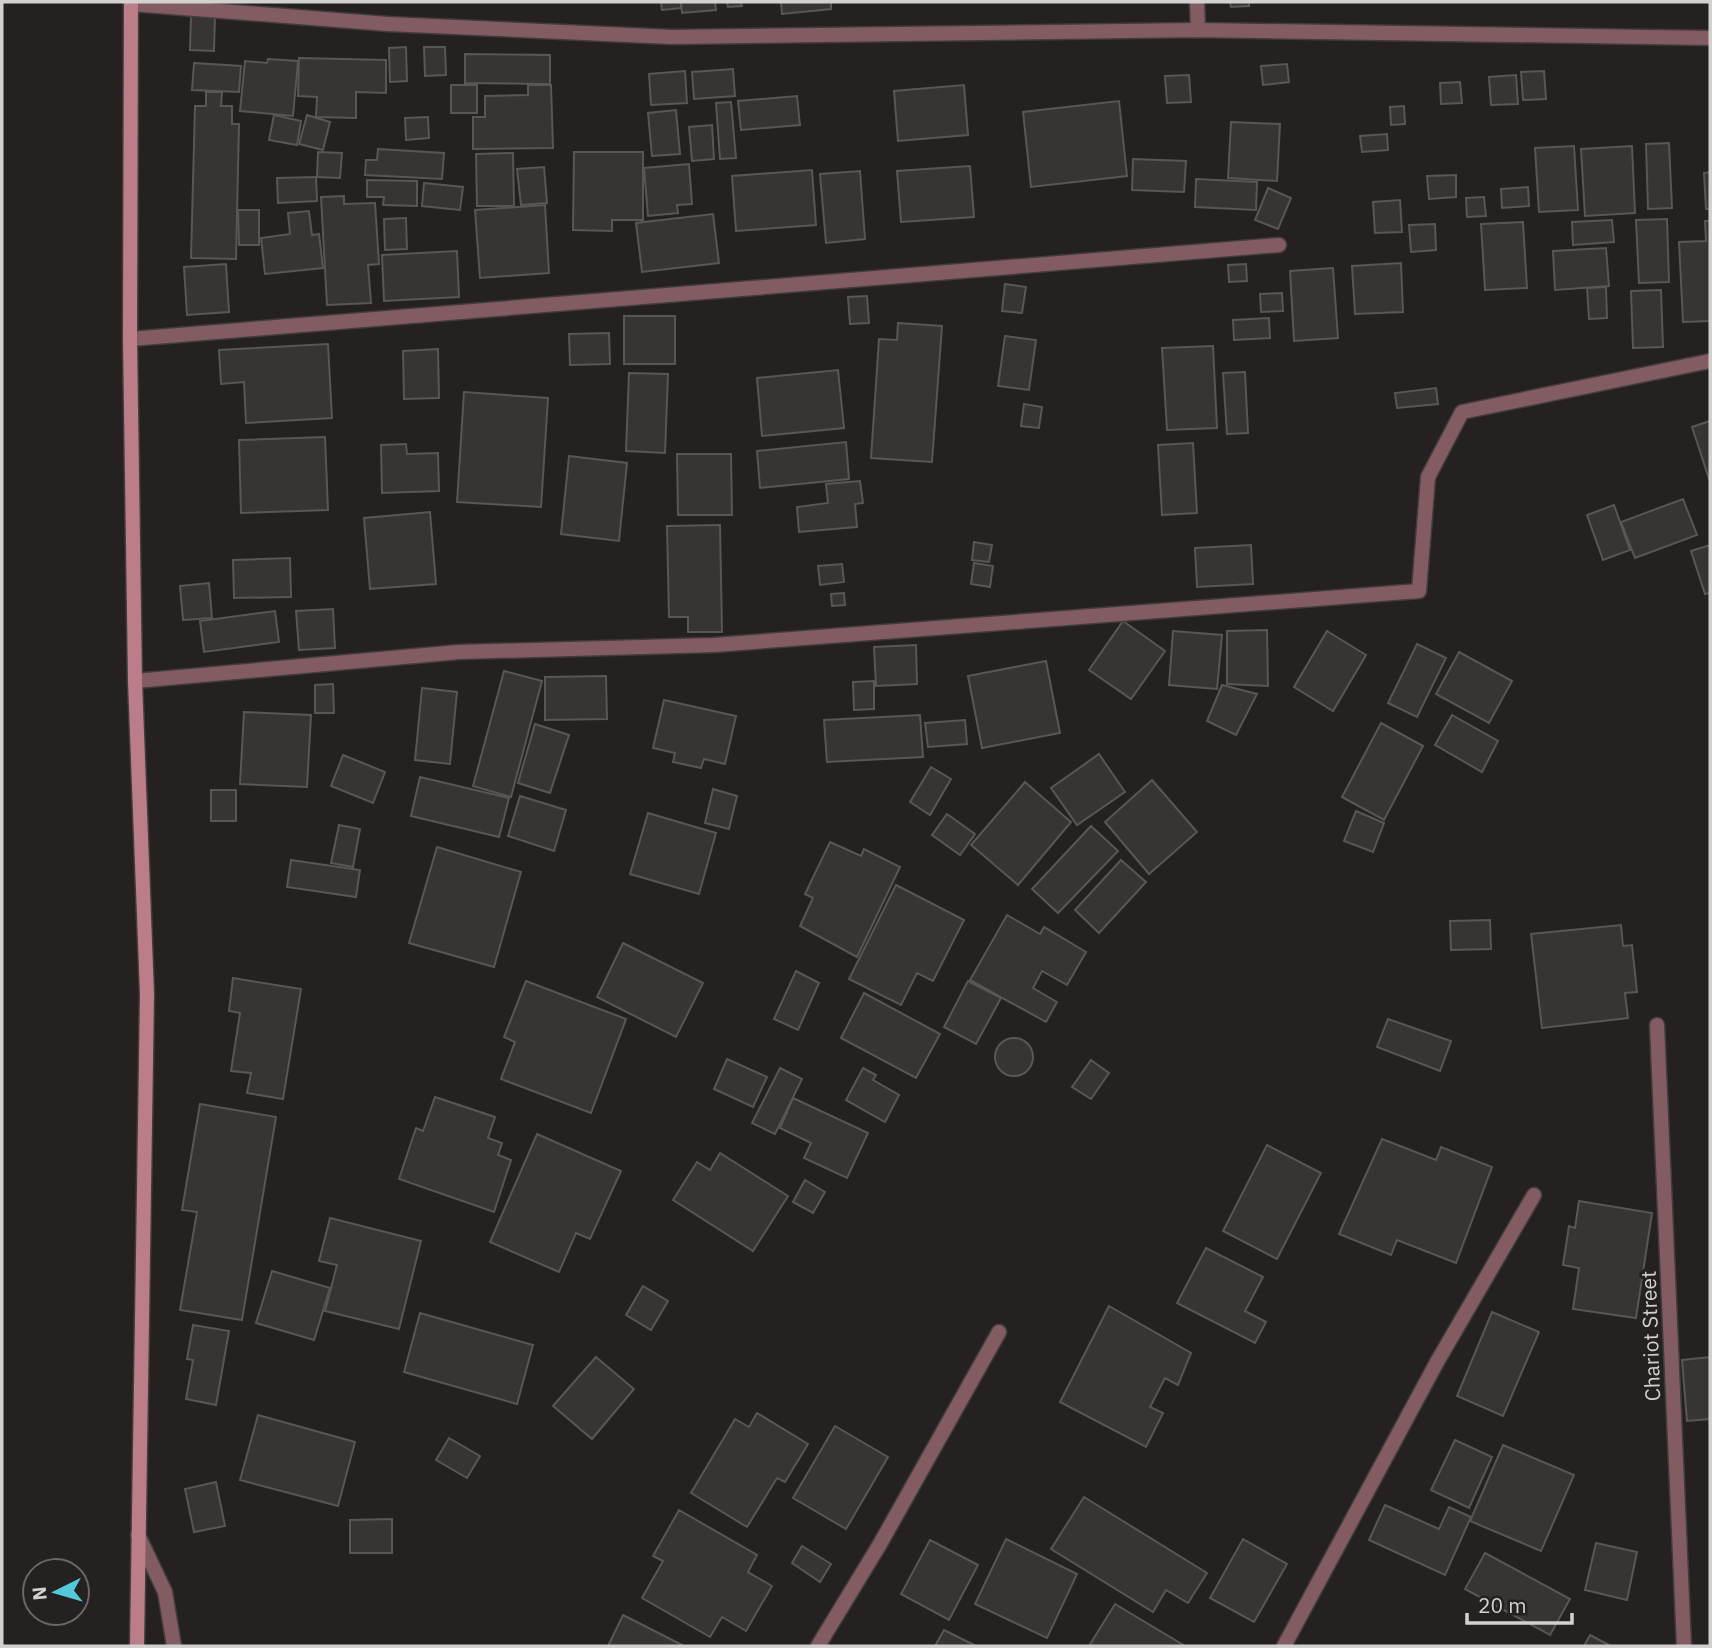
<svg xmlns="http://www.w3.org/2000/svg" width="1712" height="1648" font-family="'IBM Plex Sans',sans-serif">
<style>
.building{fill:#373532;stroke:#595653;stroke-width:2}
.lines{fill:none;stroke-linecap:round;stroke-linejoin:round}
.lane-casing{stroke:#413d3c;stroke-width:17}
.street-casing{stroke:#413d3c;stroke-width:17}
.secondary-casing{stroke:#413d3c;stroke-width:17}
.lane{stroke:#835c63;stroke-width:14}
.street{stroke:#835c63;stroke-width:14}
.secondary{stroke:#bb7d88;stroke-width:14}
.labels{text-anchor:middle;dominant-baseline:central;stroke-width:6;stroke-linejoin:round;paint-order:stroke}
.street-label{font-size:21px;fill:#d3d1d0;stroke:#252120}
</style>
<rect width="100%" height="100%" fill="#252120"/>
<!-- building -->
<g class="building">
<path d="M661,2h20v6l-19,2z"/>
<path d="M681,2h34l1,8 -34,3z"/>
<path d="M727,2h14l1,4 -14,1z"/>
<path d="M781,2h50v7l-49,5z"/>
<path d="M1230,2h19v4l-18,1z"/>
<path d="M191,15l24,1 -1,35 -24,-1z"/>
<path d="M406,47l1,34 -17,1 -1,-34z"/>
<path d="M424,47h21l1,28 -21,1z"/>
<path d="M465,54l85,1v29l-85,-1z"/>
<path d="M299,58l87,2v33l-30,-1v26l-40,-1 1,-20 -19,-1z"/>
<path d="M268,59l30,2 -5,55 -53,-5 5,-50 22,2z"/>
<path d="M194,63l47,3 -2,26 -47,-2z"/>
<path d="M1287,64l2,18 -26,3 -2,-19z"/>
<path d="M733,69l2,27 -41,3 -2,-27z"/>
<path d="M685,71l2,32 -36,2 -2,-31z"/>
<path d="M1544,71l2,28 -23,1 -2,-28z"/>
<path d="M1189,75l2,27 -24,1 -2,-27z"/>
<path d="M1516,75l2,29 -27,1 -2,-28z"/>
<path d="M1460,82l2,21 -21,1 -1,-21z"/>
<rect x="451" y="85" width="26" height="28"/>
<path d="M528,85h23l2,63 -80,1v-32h12v-21l43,-1z"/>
<path d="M964,85l4,50 -70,6 -4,-50z"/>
<path d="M206,92h16l-1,14h11v18h7l-3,135 -45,-1 4,-152h11z"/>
<path d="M797,96l3,29 -59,5 -3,-29z"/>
<path d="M1119,101l8,75 -96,11 -8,-75z"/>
<path d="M731,102l5,56 -16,1 -4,-56z"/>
<path d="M1404,106l1,18 -14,1 -1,-18z"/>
<path d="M676,110l4,44 -28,2 -4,-43z"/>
<path d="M274,115l27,6 -4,24 -28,-5z"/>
<path d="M307,115l23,7 -7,28 -24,-6z"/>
<path d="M428,117l1,21 -23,2 -1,-22z"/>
<path d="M1231,122l49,2 -3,57 -49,-3z"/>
<path d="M712,125l2,34 -22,2 -3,-34z"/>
<path d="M1387,134l1,16 -26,2 -2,-16z"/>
<path d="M1669,143l3,65 -24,1 -2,-65z"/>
<path d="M1574,146l4,64 -39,2 -4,-64z"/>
<path d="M1632,146l3,67 -50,3 -4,-67z"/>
<path d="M378,149l66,4 -2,26 -77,-4 1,-15h11z"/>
<path d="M318,152l24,1 -2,25 -23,-1z"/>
<path d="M574,152h69v68h-31v11l-39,-1z"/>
<path d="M513,153l1,53h-37l-1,-52z"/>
<path d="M1133,159l53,2 -2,31 -52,-2z"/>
<path d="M689,164l3,40 -15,1 1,8 -30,3 -4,-48z"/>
<path d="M970,166l4,51 -73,5 -4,-51z"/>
<path d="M544,167l3,36 -26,2 -4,-36z"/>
<path d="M812,170l4,55 -80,6 -4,-55z"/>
<path d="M860,171l5,68 -39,4 -6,-69z"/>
<path d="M1710,172v37h-4l-2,-36z"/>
<path d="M1456,175v22l-27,2 -2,-23z"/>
<path d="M316,177l1,24 -39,2 -1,-25z"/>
<path d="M1196,179l61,3 -1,28 -61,-3z"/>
<path d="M367,180l50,1v25l-34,-1 1,-8h-17z"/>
<path d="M424,183l39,4 -3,23 -38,-4z"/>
<path d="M1528,187l1,19 -27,2 -1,-19z"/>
<path d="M1268,188l23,10 -13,31 -23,-9z"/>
<path d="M344,196v8l31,-1 4,61 -11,1 3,38 -44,2 -6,-108z"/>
<path d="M1484,197l2,19 -19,1 -1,-19z"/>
<path d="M1400,200l2,32 -27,1 -2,-31z"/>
<path d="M545,205l4,68 -69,5 -5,-68z"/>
<path d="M238,210h21v35h-20z"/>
<path d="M309,211l3,24 7,-1 4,34 -58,6 -4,-36 29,-4 -2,-21z"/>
<path d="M713,214l6,49 -77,9 -6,-49z"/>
<path d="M406,218l1,31 -22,1 -1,-31z"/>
<path d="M1667,219l2,63 -30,1 -3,-63z"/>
<path d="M1612,220l2,22 -41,3 -1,-23z"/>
<path d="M1705,221h5v100l-27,1 -4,-80 27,-1z"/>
<path d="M1523,222l4,66 -42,2 -4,-66z"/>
<path d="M1435,224l1,26 -25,2 -2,-27z"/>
<path d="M1606,248l3,38 -54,4 -2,-39z"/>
<path d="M457,251l2,46 -75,4 -2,-46z"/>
<path d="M1401,263l2,49 -48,2 -3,-48z"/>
<path d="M226,264l3,48 -42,3 -3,-48z"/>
<path d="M1246,264l1,17 -18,1 -1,-17z"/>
<path d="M1333,268l5,70 -44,3 -4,-70z"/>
<path d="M1005,284l21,3 -4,26 -20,-2z"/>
<path d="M1606,287l1,31 -18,1 -2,-31z"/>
<path d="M1661,290l2,57 -30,1 -2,-57z"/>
<path d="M1282,293l1,18 -22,1 -1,-18z"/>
<path d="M867,296l2,27 -19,1 -2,-27z"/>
<rect x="624" y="316" width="51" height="48"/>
<path d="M1269,318l1,20 -36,2 -1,-20z"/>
<path d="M898,323l44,3 -10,136 -61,-4 8,-119 18,1z"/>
<path d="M609,333l1,31 -40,1 -1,-31z"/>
<path d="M1005,336l31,4 -7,50 -31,-4z"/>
<path d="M328,344l4,74 -86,5 -2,-41 -23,2 -2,-34z"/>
<path d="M1213,346l4,82 -50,2 -5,-82z"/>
<path d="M438,349l1,49 -35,1 -1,-48z"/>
<path d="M838,370l6,58 -82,8 -5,-58z"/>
<path d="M1245,372l3,61 -21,1 -4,-61z"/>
<path d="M629,373l39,1 -3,79 -39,-2z"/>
<path d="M1436,388l2,16 -41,4 -2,-15z"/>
<path d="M464,392l84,6 -7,109 -84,-5z"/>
<path d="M1024,404l18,3 -3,21 -18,-2z"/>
<path d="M1710,421v61l-18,-55z"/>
<path d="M325,437l3,73 -87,3 -2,-73z"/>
<path d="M846,442l3,37 -89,9 -3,-37z"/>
<path d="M1193,443l4,70 -35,2 -4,-70z"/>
<path d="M406,444l1,10 31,-1 1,38 -57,2 -1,-48z"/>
<path d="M677,454h54l1,61h-54z"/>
<path d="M569,456l58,7 -8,78 -58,-7z"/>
<path d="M860,481l3,22 -8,1 2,23 -58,5 -2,-25 31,-4 -2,-19z"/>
<path d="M1683,499l14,36 -62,23 -14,-36z"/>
<path d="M1614,505l16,45 -27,10 -16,-45z"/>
<path d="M430,512l6,72 -66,5 -6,-71z"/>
<path d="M720,525l2,107h-34v-15h-19l-2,-91z"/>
<path d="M974,542l18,3 -3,17 -17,-2z"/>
<path d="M1251,545l2,39 -56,3 -2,-39z"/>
<path d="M1710,545v48l-5,1 -14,-43z"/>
<path d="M290,558l1,39 -57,1 -1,-38z"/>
<path d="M974,563l19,3 -3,21 -19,-3z"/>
<path d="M842,564l2,18 -24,3 -2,-19z"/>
<path d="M209,583l3,35 -29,2 -3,-34z"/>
<path d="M844,593l1,12 -13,1 -1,-12z"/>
<path d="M333,609l2,39 -36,2 -3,-39z"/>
<path d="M275,611l4,31 -75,10 -4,-31z"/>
<path d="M1123,621l42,30 -34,48 -42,-29z"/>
<path d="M1267,630l1,56 -41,-2v-53z"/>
<path d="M1173,631l49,4 -5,54 -48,-4z"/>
<path d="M1327,631l39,24 -33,56 -39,-24z"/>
<path d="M1417,644l29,14 -29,59 -29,-14z"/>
<path d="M916,645l1,39 -41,2 -2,-39z"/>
<path d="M1459,652l53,29 -23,42 -53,-29z"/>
<path d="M1046,661l14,72 -78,15 -14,-72z"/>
<path d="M504,671l38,10 -31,116 -38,-11z"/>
<path d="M606,676l1,43 -62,1v-43z"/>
<path d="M874,681v28l-20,1 -1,-28z"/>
<path d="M333,684l1,29h-19v-28z"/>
<path d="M1222,685l35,9 -21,41 -29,-14z"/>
<path d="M422,688l35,4 -7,72 -35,-4z"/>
<path d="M664,700l72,16 -11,48 -21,-5 -3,9 -28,-6 2,-9 -22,-5z"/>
<path d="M244,712l67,3 -4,72 -67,-3z"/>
<path d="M920,715l3,42 -96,5 -3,-42z"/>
<path d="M1452,715l46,26 -16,31 -47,-27z"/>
<path d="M965,720l2,24 -39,3 -3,-24z"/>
<path d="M1381,723l42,23 -39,74 -42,-23z"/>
<path d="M535,724l34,11 -19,58 -32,-10z"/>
<path d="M1099,754l26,38 -48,33 -26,-37z"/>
<path d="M343,755l42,17 -12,31 -42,-17z"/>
<path d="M931,767l20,12 -21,36 -20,-13z"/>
<path d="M420,777l89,21 -10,39 -88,-21z"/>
<path d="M1152,780l45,52 -48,42 -44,-52z"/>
<path d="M1025,782l46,40 -53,63 -47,-40z"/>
<path d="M713,789l24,7 -8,33 -24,-6z"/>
<rect x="211" y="790" width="25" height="31"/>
<path d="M520,796l46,14 -12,41 -46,-15z"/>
<path d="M1356,811l28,12 -11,29 -29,-11z"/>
<path d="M648,813l68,20 -17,61 -69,-20z"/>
<path d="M947,814l28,20 -15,21 -28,-20z"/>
<path d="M339,825l21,4 -7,38 -22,-4z"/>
<path d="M1091,826l27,25 -60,62 -26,-24z"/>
<path d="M830,842l31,14 3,-7 36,18 -43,90 -57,-31 13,-28 -8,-4z"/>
<path d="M437,847l84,25 -27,95 -85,-24z"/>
<path d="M291,860l69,10 -4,27 -69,-10z"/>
<path d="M1121,860l25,22 -47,51 -24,-23z"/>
<path d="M896,885l68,35 -31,61 -16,-8 -16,32 -52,-26z"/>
<path d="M1007,915l33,19 4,-7 42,25 -19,33 -25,-14 -9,17 24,14 -11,20 -76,-42z"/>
<path d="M1490,920l1,29 -40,1 -1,-29z"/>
<path d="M1621,925l2,21 9,-1 5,47 -12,1 3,25 -86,10 -11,-94z"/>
<path d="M623,943l80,40 -27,54 -79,-40z"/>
<path d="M796,971l23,12 -21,47 -24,-11z"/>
<path d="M233,978l68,11 -18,110 -36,-6 4,-20 -20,-2 9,-58 -11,-2z"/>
<path d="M526,981l100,38 -35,94 -90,-34 14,-37 -11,-5z"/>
<path d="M968,981l33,17 -25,46 -32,-17z"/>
<path d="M864,993l76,41 -24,44 -75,-40z"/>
<path d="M1388,1019l63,22 -11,30 -63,-24z"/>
<circle cx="1014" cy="1057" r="19"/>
<path d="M727,1059l40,18 -14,30 -39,-18z"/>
<path d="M1091,1060l18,13 -18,26 -19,-12z"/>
<path d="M780,1068l22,11 -27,55 -23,-11z"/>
<path d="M863,1068l13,7 -3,5 26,15 -14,27 -39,-22z"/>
<path d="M435,1097l60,20 -7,21 14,5 -4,12 13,5 -17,52 -95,-33 17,-51 7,3z"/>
<path d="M793,1098l75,35 -21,45 -43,-20 7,-15 -31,-15z"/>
<path d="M200,1104l76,13 -34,203 -62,-10 17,-98 -15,-2z"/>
<path d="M537,1134l84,37 -31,68 -14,-6 -17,39 -69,-30z"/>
<path d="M1382,1139l54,21 5,-13 51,20 -36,96 -59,-23 -6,15 -52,-21z"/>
<path d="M1267,1145l54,28 -44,86 -54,-28z"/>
<path d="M720,1153l68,43 -35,55 -80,-51 24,-38 13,8z"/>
<path d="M805,1180l20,12 -12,21 -20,-11z"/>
<path d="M1579,1201l73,12 -16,105 -63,-9 6,-41 -16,-3 6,-39 6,2z"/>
<path d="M330,1218l91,23 -22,88 -74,-18 12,-46 -18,-4z"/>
<path d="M1206,1248l57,29 -18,34 21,11 -11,21 -78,-40z"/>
<path d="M272,1271l58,17 -16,52 -58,-17z"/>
<path d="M643,1286l25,15 -17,29 -25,-15z"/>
<path d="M1109,1306l82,47 -13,32 -13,-7 -15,29 13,6 -17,34 -86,-45z"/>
<path d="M1492,1312l47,20 -36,84 -46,-20z"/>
<path d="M420,1313l113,32 -16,59 -113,-32z"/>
<path d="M193,1325l36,6 -13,74 -30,-6 7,-39 -6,-1z"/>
<path d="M596,1357l38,32 -42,50 -39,-33z"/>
<path d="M1710,1357v62l-23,2 -5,-61z"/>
<path d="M757,1413l51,31 -23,38 -8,-4 -30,49 -56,-34 44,-74 14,8z"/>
<path d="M258,1415l97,27 -17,64 -98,-26z"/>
<path d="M835,1426l53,31 -42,72 -53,-31z"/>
<path d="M449,1438l31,18 -13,22 -31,-18z"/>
<path d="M1455,1440l37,17 -23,51 -38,-18z"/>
<path d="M1503,1445l71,30 -33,76 -71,-30z"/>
<path d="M216,1482l9,44 -31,6 -9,-43z"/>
<path d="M1084,1497l123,76 -19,30 -22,-13 -13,22 -102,-63z"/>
<path d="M1385,1505l54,24 10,-22 22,10 -26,58 -76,-35z"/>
<path d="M679,1510l78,45 -9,17 24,14 -26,45 -24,-14 -12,20 -68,-39 21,-37 -10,-5z"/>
<path d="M392,1519v34h-42v-33z"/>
<path d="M1006,1539l71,35 -30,64 -72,-34z"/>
<path d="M1243,1539l44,25 -33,58 -44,-24z"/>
<path d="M930,1540l48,25 -29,55 -48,-26z"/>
<path d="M1596,1543l41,9 -10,48 -42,-10z"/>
<path d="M802,1546l29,18 -11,18 -28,-19z"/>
<path d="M1485,1553l85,46 -20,36 -85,-46z"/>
<path d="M1115,1604l70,42h-96z"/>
<path d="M623,1615l61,31h-76z"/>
<path d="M944,1630l32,16h-41z"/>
<path d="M1590,1635l21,11h-27z"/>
</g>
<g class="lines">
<!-- lane casing -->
<g class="lane-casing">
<path id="lane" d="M138,1535l27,57 9,54"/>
</g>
<!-- street casing -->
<g class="street-casing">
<g id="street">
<path d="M1197,2l1,28"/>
<path d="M131,4l257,20 284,13 526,-7 512,8"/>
<path d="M130,339l1149,-94"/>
<path d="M135,681l324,-29 255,-7 705,-54 9,-114 34,-65 248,-51"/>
<path d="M1657,1025l27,621"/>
<path d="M818,1646l62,-102 119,-212"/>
<path d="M1284,1646l153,-284 97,-167"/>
</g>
</g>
<!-- secondary casing -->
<g class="secondary-casing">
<path id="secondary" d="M131,2l-1,337 5,342 12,313 -10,652"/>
</g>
<!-- lane -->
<use href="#lane" class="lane"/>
<!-- street -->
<use href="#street" class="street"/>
<!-- secondary -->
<use href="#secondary" class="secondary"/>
</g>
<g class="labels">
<!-- street labels -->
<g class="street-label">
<text transform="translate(1650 1336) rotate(-92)">Chariot Street</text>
</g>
</g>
<!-- border -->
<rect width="1712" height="1648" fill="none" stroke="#d3d1d0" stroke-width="7"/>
<!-- north arrow -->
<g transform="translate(56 1592) rotate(265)"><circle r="33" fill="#252120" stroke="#6b6766" stroke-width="2"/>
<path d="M0-5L12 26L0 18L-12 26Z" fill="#53cadc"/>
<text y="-10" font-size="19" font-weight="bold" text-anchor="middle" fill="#d3d1d0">N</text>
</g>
<!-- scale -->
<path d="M1467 1613v10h105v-10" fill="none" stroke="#d3d1d0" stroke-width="3.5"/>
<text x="1478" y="1613" font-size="21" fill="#d3d1d0" stroke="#252120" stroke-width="5" paint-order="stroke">20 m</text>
</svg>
